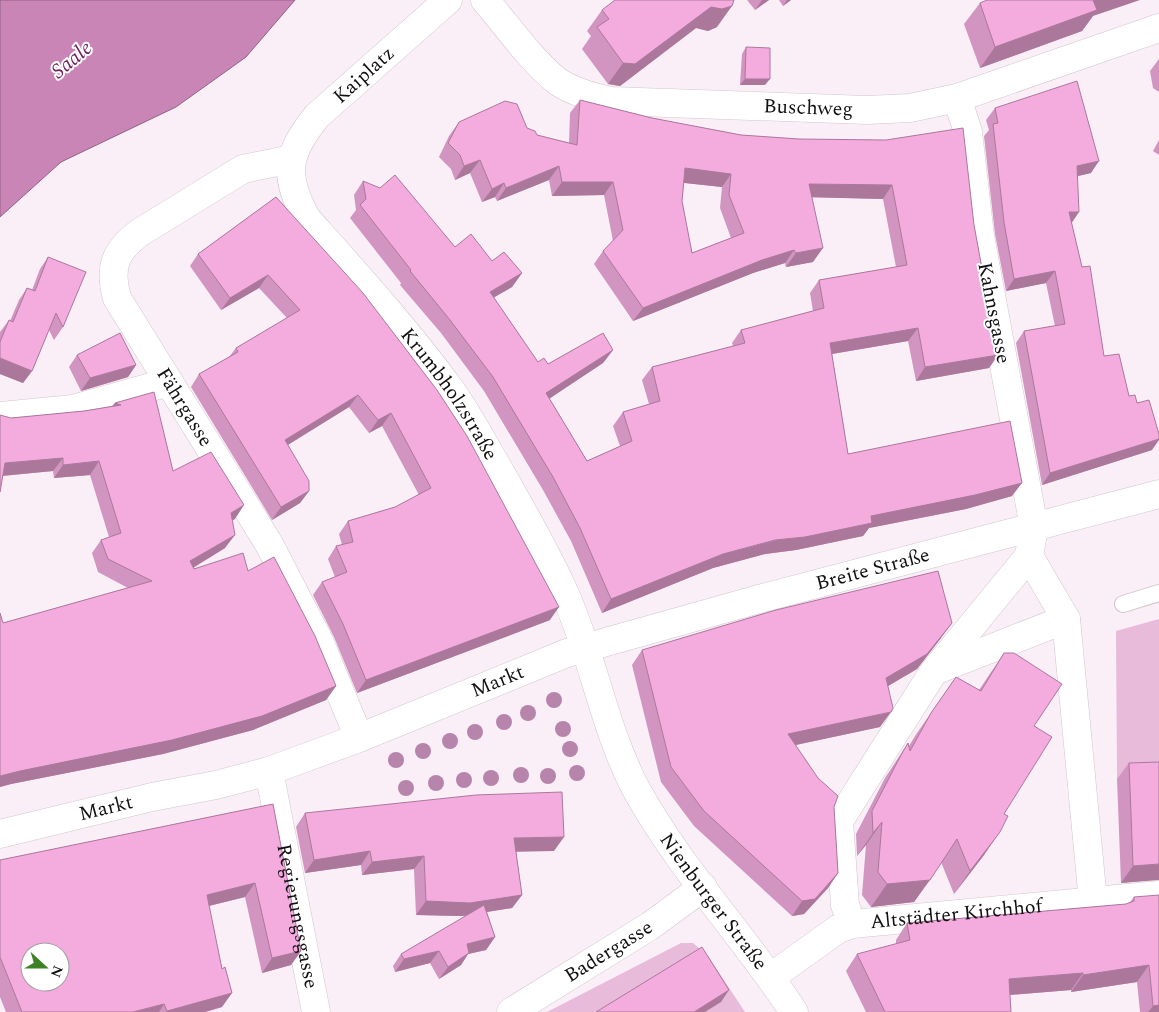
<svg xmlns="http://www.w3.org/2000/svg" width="1159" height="1012" font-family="Spectral,serif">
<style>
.green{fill:#e8bbdb}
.water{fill:#c985b6;stroke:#926284}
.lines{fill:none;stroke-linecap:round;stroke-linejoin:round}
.lane-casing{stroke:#d1c6cd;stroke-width:18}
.street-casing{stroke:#d1c6cd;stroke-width:29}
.secondary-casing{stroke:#d1c6cd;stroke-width:29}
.lane{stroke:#fff;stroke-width:16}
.street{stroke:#fff;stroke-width:28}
.secondary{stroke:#fff;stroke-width:28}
.tree{fill:#b784ab}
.wall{fill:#d294c0;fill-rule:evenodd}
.shaded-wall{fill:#ab789c}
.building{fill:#f4acdf;stroke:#ab789c;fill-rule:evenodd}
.labels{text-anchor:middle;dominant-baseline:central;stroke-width:4;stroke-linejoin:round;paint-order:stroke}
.street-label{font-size:20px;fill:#120f11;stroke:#fff}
.water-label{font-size:21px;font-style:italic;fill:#712060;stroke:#fff}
</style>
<rect width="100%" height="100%" fill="#fbeff7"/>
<!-- green -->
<g class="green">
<path d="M1159,619v158l-42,2 -1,-148z"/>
<path d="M681,943h12l15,13 37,56h-198z"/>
</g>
<!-- water -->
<path class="water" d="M0,0h295l-49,57 -70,50 -115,55 -61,55z"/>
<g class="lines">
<!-- lane casing -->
<g class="lane-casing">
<path id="lane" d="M1123,604l36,-11"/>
</g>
<!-- street casing -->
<g class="street-casing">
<g id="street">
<path id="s1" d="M485,0c23,27 45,59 72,81 16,11 35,16 54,20l256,9 43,-2 47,-10 202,-70"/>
<path id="s2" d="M292,159l-49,10 -104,64c-25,19 -30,35 -22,65l152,246 51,99 39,95"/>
<path d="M0,416l73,-7 96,-27"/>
<path d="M1029,556l37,63"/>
<path d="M937,668l92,-112 5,-29 -54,-291 -12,-104 -11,-34"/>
<path id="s3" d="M269,771l47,241"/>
<path id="s4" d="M0,834l152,-37 64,-12 53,-14 90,-33 208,-85 192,-54 400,-105"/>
<path d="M852,924l-7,-19 -6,-84 95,-150 132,-52 27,282"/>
<path id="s5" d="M771,977l67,-48 14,-5 307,-29"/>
<path id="s6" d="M511,1012l139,-86 53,-39"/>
</g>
</g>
<!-- secondary casing -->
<g class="secondary-casing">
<g id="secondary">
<path id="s7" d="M448,0l-131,116c-31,38 -34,60 -10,103 49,55 99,110 143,170 19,26 34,56 51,84 22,40 46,80 64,121 28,63 39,134 71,195 44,80 108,147 158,223"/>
</g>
</g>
<!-- lane -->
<use href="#lane" class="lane"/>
<!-- street -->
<use href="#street" class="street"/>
<!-- secondary -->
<use href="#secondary" class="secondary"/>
</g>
<!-- trees -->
<g class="tree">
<circle cx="554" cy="700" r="8"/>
<circle cx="528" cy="713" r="8"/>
<circle cx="504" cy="722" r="8"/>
<circle cx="563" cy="729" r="8"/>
<circle cx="475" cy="732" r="8"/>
<circle cx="450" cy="741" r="8"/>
<circle cx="570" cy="749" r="8"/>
<circle cx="423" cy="751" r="8"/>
<circle cx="396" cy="760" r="8"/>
<circle cx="577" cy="773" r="8"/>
<circle cx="521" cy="775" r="8"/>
<circle cx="548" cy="776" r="8"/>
<circle cx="491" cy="778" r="8"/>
<circle cx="464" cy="780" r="8"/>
<circle cx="436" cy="783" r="8"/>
<circle cx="406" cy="788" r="8"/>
</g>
<!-- wall -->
<g class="wall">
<path d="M747,0h22l-14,10z"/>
<path d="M779,0h12l-8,6z"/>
<path d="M980,3l113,13 -11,15 -102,37 -16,-44z"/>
<path d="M602,10l115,17 -9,4 -12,-3 -76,58 -12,-2 -26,-35 9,-13 -4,-5z"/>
<path d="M746,47l19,38h-25l2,-31z"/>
<path d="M1159,59v33l-6,-4 -3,-17z"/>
<path d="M580,100l72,18 89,17 58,4 175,86 24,130 -9,13 -73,13 -8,-40 -76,13 16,100 164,42 -46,13 -97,19 -6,8 -67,14 -31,4 -52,14 -111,45 -31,-72 -28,-51 -59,-99 -43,-58 -41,-48 1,-2 -51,-65 6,-8 -2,-15 9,-14 92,66 67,26 -10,14 -19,11 45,64 10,2 65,-14 -10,13 -54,35 38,63 33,-15 -7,-20 10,-14 26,-8 -7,-24 10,-13 81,-21 -1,-3 9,-13 72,-19 -3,-18 9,-13 77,-13 -13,-68 -71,-2 1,65 -27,5 -1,-4 -32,10 -120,48 -39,-57 9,-13 10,-10 -9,-46 -52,1 -3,-16 -52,21 -2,-4 -13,5 -12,-29 -15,7 -4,-11 -12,-12 10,-21 10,-14 68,6 10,7 32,8 1,-30zM684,183l38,4 -2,21 11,30 -39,15 -10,-52z"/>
<path d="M995,108l96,65 -13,3 -7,47 33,133 25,40 8,7 15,47 -110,35 -26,-142 8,-12 31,-5 -9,-43 -40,8 -11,-57 -11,-98 5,-6 -3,-10z"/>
<path d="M1159,140v15l-6,-4z"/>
<path d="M276,197l274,423 -193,73 -23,-56 -21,-42 9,-13 13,-5 -7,-18 8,-13 6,-1 -3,-11 9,-13 47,-14 24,-12 -37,-69 -13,7 -20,-26 -61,38 21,46 -9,12 -28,17 -81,-133 8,-13 30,-17 7,-9 51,-30 -28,-30 -38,22 -31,-44 8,-12z"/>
<path d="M48,257l15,70 -9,13 -5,-10 -17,41 -9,12 -23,-9v-42l9,-12 1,1 9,-21 8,-12 5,2 8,-21z"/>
<path d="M77,355l59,10 -8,12 -47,14 -12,-24z"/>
<path d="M115,403l58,68 62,48 -3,1 -7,28 -32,20 1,1 54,2 88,115 -10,14 -73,30 -90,24 -152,30 -11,3v-174l3,10 125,-35 -30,-16 -6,-19 9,-13 8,-3 -19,-62 -36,3 -1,-7 -50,5 8,-58 73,-7 28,-5z"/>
<path d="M941,638l-24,31 -29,17 -8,41 -85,18 39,62 4,66 -10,15 -24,26 -12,2 -98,-90 -33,-44 -29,-117 10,-15z"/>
<path d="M1004,653l30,73 -30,88 -20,41 -30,39 -13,-32 -27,40 -43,5 -9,-12 4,-50 -9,11 -1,-22 29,-56 23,-35 1,3 6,-10 41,-59 23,13z"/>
<path d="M1129,763l29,116 -37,4 -4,-104z"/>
<path d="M273,804l28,147 -10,14 -29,8 -17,-76 -36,9 13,101 -17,5h-199l-6,-15v-137z"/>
<path d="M305,813l249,38h-38l6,44 -10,13 -25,4 8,25 -9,13 -18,4 -7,11 -22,14 -9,-16 -35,9 -2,-6 8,-12 66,-38h-6l-45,-1 -2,-46 -52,6 -1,-10 -56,8 -9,-46z"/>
<path d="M1134,897l25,115h-19l-3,-30 -66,10v-2l-61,5 1,17h-145l-20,-41 11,-17 39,-10v-4l11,-17 219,-19 4,-2z"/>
</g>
<!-- shaded-wall -->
<g class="shaded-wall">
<path d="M762,0h7l-14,10z"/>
<path d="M787,0h4l-8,6z"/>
<path d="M1092,0h48l-47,16 -11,15 -102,37 15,-21z"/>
<path d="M732,6l-15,21 -9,4 -12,-3 -76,58 -12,-2 15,-21 88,-56z"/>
<path d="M745,79h25l-5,6h-25z"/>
<path d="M480,160l-10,13 -15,7 9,-14z"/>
<path d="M1099,161l-8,12 -22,5 8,-12z"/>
<path d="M559,166l-10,14 -52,21 9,-13z"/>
<path d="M685,168l46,6 -9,13 -46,-5z"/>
<path d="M562,182h51l-9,13 -52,1z"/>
<path d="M504,183l-9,14 -13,5 10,-13z"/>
<path d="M809,184l83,1 -9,14 -84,-2z"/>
<path d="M1069,212h10l-8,12z"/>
<path d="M823,248l-10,14 -27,5 10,-14z"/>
<path d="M794,250l-9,13 -32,10 -120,48 10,-13 119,-48z"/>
<path d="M1055,271l-9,12 -40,8 8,-12z"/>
<path d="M522,273l-10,14 -32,18 10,-13z"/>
<path d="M268,275l-9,13 -38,22 9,-12z"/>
<path d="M918,328l-10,13 -88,15 10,-13z"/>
<path d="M613,350l-10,13 -66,44 9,-14z"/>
<path d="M998,355l-9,13 -73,13 9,-14z"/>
<path d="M0,358l32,13 -9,12 -23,-9z"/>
<path d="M136,365l-8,12 -47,14 9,-13z"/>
<path d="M358,395l-9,12 -73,45 9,-12z"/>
<path d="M115,403l6,2 -16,11z"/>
<path d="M391,413l-9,13 -13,7 9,-13z"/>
<path d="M1159,439v1l-7,10 -110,35 8,-12z"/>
<path d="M63,458l-10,13 -53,5 5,-13z"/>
<path d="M99,461l-9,14 -36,3 9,-13z"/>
<path d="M1022,483l-10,13 -46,13 -97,19 -6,8 -67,14 -31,4 -52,14 -111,45 9,-14 112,-45 148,-38z"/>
<path d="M309,491l-9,12 -28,17 9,-13z"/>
<path d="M244,505l-9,14 -14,8 10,-14z"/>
<path d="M235,535l-10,13 -44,27 9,-14z"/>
<path d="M559,607l-9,13 -193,73 9,-13z"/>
<path d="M952,623l-11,15 -24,31 -41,24 10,-15z"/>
<path d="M336,686l-10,14 -73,30 -90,24 -152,30 -11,3v-11z"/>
<path d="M891,712l-11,15 -103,22 11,-15z"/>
<path d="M882,822l-16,23 -9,11 16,-23z"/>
<path d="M1000,832l-16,23 -30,39 16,-23z"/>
<path d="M564,837l-10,14 -49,1 9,-14z"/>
<path d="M370,851l-9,14 -56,8 9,-13z"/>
<path d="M424,856l-10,13 -52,6 10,-13z"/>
<path d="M1159,864v16l-38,3 12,-17z"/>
<path d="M838,873l-10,15 -24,26 -12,2 10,-15z"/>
<path d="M930,880l-16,22 -43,5 16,-23z"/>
<path d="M255,883l-10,14 -49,12 11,-14z"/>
<path d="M522,895l-10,13 -51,8 -45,-1 10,-14z"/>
<path d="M495,937l-9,13 -18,4 -7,11 -22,14 9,-12 19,-23z"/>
<path d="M301,951l-10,14 -29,8 10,-15z"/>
<path d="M439,951l-9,12 -35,9 9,-13z"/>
<path d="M1149,965l-12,17 -66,10 12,-17z"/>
<path d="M1083,973l-12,17 -74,6 12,-17z"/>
<path d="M729,990l-8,12 -16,10h-11z"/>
<path d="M232,993l-10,14 -17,5h-39l1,-1z"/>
<path d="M164,1004l-5,8h-26z"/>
<path d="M1159,1005v7h-11l5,-6z"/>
</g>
<!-- building -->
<g class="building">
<path d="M615,0h119l-2,6 -10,3 -11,-2 -76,57 -12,-1 -26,-36 12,-8 -7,-9z"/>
<path d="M987,0h106l4,10 -102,37 -15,-44z"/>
<path d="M746,47l24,1v31h-25z"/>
<path d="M1077,81l22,80 -22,5 2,46h-10l13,55 8,-1 14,90 15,-2 10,42 6,-1 2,8 12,-3 10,34v5l-109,34 -26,-142 41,-7 -10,-53 -41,8 -10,-57 -11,-98 5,-1 -3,-15z"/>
<path d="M580,100l72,18 89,17 58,4 87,1 77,-12 11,97 24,130 -73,12 -7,-39 -88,15 18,111 162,-33 12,62 -47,12 -104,21 1,7 -67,14 -30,3 -52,14 -112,45 -31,-71 -27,-51 -60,-100 -43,-57 -40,-49 1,-1 -51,-65 6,-6 -3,-18 17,7 15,-13 60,72 16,-13 21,27 12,-9 18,21 -32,19 48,70 6,-4 4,6 55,-31 10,17 -67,43 41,68 45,-20 -9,-29 37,-11 -8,-34 93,-24 -4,-13 83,-22 -5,-28 88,-15 -15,-80 -83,-1 14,64 -27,5 -2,-3 -32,10 -119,48 -40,-57 20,-21 -10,-48h-51l-3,-16 -53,22 -2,-5 -12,6 -12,-29 -16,6 -4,-11 -12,-12 11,-21 46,-21 12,3 10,24 8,3 2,4 40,10zM685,168l46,6 -2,21 15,38 -52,20 -10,-52z"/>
<path d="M276,197l87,96 74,97 30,46 92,171 -193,73 -23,-56 -21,-42 25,-10 -11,-26 17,-4 -5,-21 47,-14 36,-19 -40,-75 -13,7 -20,-25 -73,45 24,41v10l-28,16 -82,-133 39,-22 -2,-4 64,-38 -32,-35 -38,23 -32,-44z"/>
<path d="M48,257l38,15 -23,55 -7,-14 -24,58 -32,-13v-16l9,-22 4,2 14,-34 8,3z"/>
<path d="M120,333l16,32 -46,13 -13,-23z"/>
<path d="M154,392l19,79 38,-19 33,53 -13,8 4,22 -45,26 4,8 49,-16 5,18 26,-14 41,79 21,50 -74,30 -90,24 -152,31 -20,5v-163l3,10 149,-42 -44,-22 -7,-19 20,-7 -22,-72 -36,4v-7l-58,5 -5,29v-77l11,3 73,-7 37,-6 -6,-2z"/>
<path d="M938,571l14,52 -25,31 -41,24 7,30 -2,4 -103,22 30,44 20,18 -4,11 4,66 -23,26 -13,2 -98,-90 -33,-44 -29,-117 134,-40z"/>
<path d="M1004,653h10l48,31 -28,42 18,11 -48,77 4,2 -8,16 -30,39 -13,-32 -27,41 -43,4 -9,-12 4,-50 -9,11 -1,-22 29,-56 7,-12 2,8 21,-38 25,-36 25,14z"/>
<path d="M1159,762v102l-26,2 -4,-103z"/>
<path d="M562,792l2,45 -50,1 8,57 -52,8 -44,-2 -2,-45 -52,6 -2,-11 -56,9 -9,-47 171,-18z"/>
<path d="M273,804l28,147 -29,7 -17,-75 -48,12 15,74 3,-2 7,26 -65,18 -3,-7 -31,8h-111l-22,-55v-97zM30,952h30v30h-30z"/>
<path d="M1159,895v110l-6,1 -4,-41 -66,10v-2l-74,6 2,33h-126l-28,-58 53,-14 -3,-17 219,-19 8,-3v-4z"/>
<path d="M484,905l11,32 -28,7 2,9 -21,14 -9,-16 -35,8 -3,-5z"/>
<path d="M702,947l27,43 -35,22h-98z"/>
</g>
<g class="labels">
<!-- street labels -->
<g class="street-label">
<text transform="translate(364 75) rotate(-42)">Kaiplatz</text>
<text stroke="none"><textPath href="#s1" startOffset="364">Buschweg</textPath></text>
<text transform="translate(994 313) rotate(79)">Kahnsgasse</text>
<text stroke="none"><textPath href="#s7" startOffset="514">Krumbholzstraße</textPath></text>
<text stroke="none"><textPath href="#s2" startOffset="375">Fährgasse</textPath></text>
<text stroke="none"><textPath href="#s4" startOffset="914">Breite Straße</textPath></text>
<text stroke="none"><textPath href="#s4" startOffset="522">Markt</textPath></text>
<text stroke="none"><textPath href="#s4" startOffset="109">Markt</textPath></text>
<text stroke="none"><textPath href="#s7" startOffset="1090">Nienburger Straße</textPath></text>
<text stroke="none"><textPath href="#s5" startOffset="202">Altstädter Kirchhof</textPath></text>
<text stroke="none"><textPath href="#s3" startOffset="148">Regierungsgasse</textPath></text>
<text stroke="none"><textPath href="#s6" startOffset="115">Badergasse</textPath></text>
</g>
<!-- water labels -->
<g class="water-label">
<text transform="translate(72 60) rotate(-40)">Saale</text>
</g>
</g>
<!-- north arrow -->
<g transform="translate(45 967) rotate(111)"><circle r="24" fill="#ffffff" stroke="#a09fa0"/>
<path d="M0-4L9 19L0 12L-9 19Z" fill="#3d8226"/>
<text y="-8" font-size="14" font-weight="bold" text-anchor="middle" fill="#120f11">N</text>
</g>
</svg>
